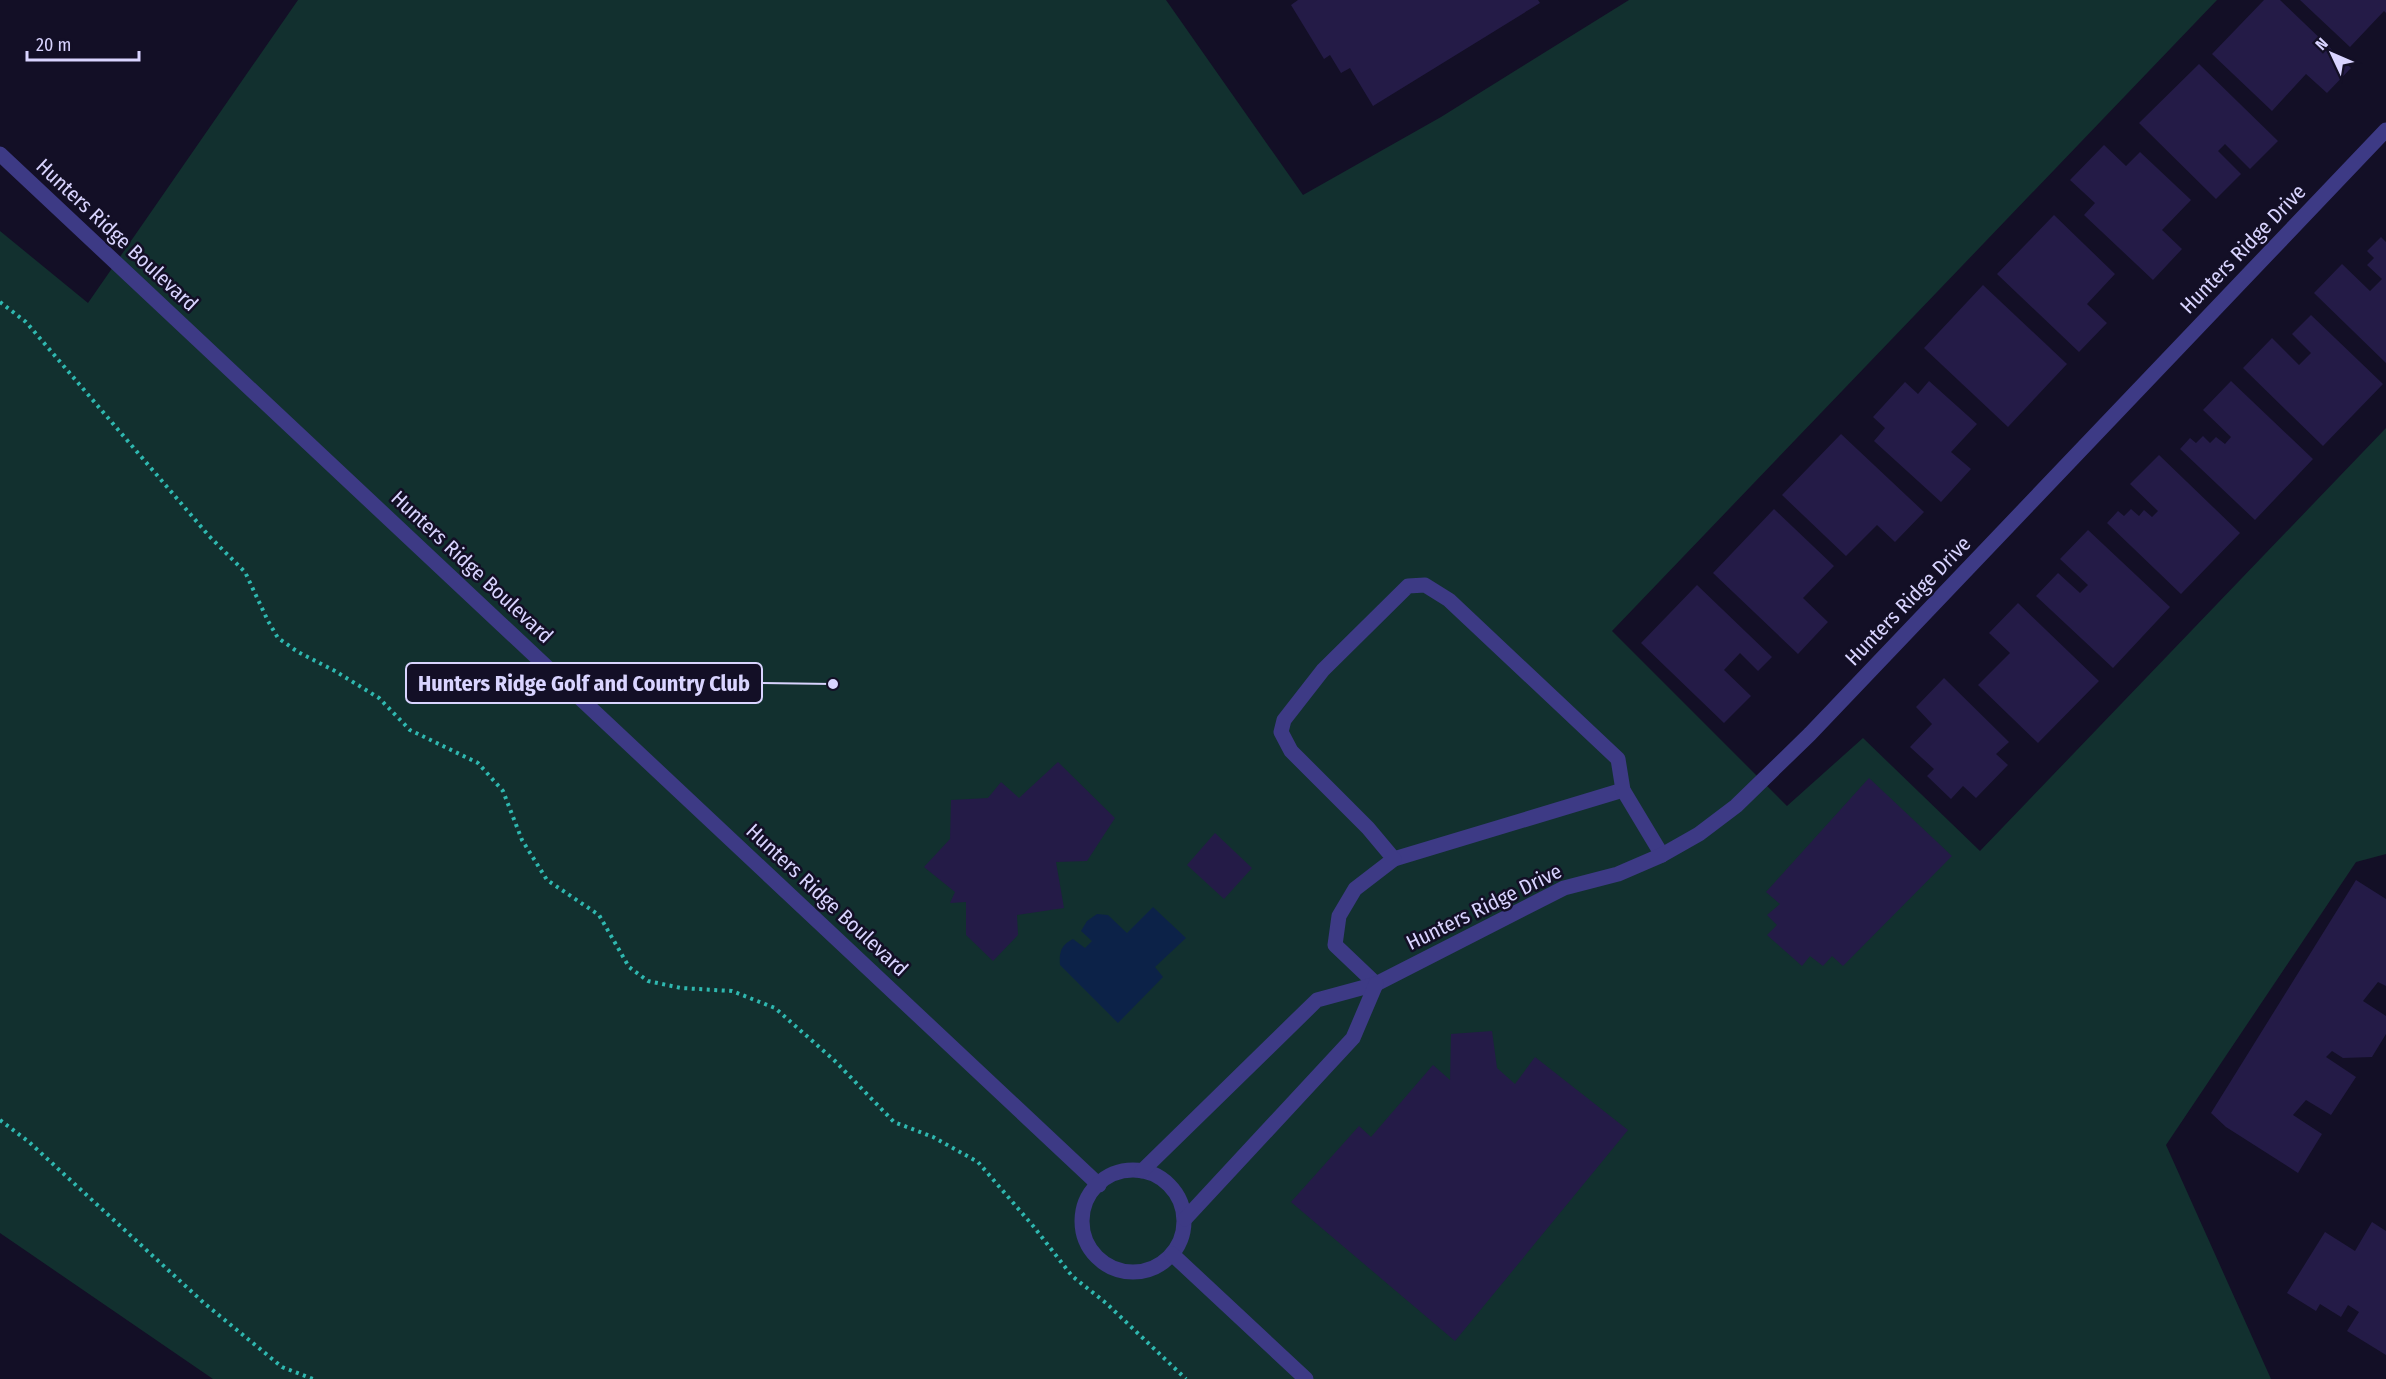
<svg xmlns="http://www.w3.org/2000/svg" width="2386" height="1379" font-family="'Fira Sans Condensed',sans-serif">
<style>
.green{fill:#12302f}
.water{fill:#0c2248}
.building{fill:#241b47}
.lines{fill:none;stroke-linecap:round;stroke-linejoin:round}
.path{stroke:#2fb8b0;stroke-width:4;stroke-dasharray:3 4.5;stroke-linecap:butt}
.lane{stroke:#3d3a85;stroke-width:15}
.street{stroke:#3d3a85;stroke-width:15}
.labels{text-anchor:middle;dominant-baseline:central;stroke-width:5;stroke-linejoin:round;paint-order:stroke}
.street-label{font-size:21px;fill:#d9d4ff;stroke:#130f26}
.leader{fill:none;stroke:#d9d4ff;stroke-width:2}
.callout-dot{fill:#d9d4ff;stroke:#130f26;stroke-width:2}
.callout{fill:#130f26;stroke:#d9d4ff;stroke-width:2}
.callout-label{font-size:22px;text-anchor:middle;font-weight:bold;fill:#d9d4ff}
</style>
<rect width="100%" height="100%" fill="#130f26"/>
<!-- green -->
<path class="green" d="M298,0h868l137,195 138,-78 188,-117h588l-605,631 175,175 76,-68 117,113 406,-423v426l-30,8 -190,283 105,234h-2058l-213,-146v-1002l88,72z"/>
<!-- water -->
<path class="water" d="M1153,907l33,31 -31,29 8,10 -45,46 -58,-58c-1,-13 1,-20 13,-26l12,9 7,-7 -11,-10 6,-10 10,-7 11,1 19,18z"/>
<!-- building -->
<g class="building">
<path d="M1298,0h240l2,3 -167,103 -23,-38 -9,5 -11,-18 -6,4 -33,-54z"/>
<path d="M2264,0h16l71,68 -24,25 -21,-19 -34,37 -60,-57z"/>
<path d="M2300,0h86v13l-2,-2 -34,36z"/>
<path d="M2199,64l79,77 -28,28 -25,-25 -7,7 23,23 -25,25 -77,-76z"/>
<path d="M2104,145l22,21 14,-14 51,48 -29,30 20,19 -29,31 -69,-65 11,-12 -25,-23z"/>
<path d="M2054,215l61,59 -28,30 20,19 -28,29 -82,-78z"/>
<path d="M2381,237l5,5v121l-72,-70 28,-29 28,27 12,-12 -15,-14 7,-7 -7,-7z"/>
<path d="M1983,285l84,79 -59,63 -84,-79z"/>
<path d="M2311,315l72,69 -60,62 -80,-78 29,-30 27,27 12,-12 -19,-19z"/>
<path d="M1929,381l48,43 -26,28 20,17 -30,33 -67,-61 11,-13 -12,-11 32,-35 13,12z"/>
<path d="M2231,381l82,78 -58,61 -75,-71 10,-11 6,5 7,-7 7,7 6,-6 9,7 6,-7 -28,-27z"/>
<path d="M1841,434l83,78 -29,30 -18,-17 -31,31 -64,-61z"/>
<path d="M2159,455l81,78 -59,61 -74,-71 11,-12 6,5 7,-7 8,7 5,-6 8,7 6,-6 -28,-27z"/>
<path d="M1774,509l60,57 -31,32 25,24 -30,32 -85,-81z"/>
<path d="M2088,530l82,77 -57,61 -77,-72 22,-23 22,20 8,-8 -28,-26z"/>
<path d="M1697,585l75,72 -14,14 -18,-18 -16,17 27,26 -27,27 -83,-80z"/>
<path d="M2018,603l81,78 -61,62 -60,-58 32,-32 -21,-20z"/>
<path d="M1944,678l65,64 -13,12 12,11 -32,33 -13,-12 -12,13 -24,-23 7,-7 -24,-22 22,-23 -16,-17z"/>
<path d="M1058,762l57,56 -28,43 -31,1 8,46 -47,7 1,20 -25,26 -27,-26v-33l-16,1 5,-11 -31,-25 26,-28 1,-39 37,-2 13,-16 18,16z"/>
<path d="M1869,778l83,78 -109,110 -11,-10 -9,10 -13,-10 -8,10 -35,-31 10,-10 -10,-10 13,-11 -14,-12z"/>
<path d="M1215,833l37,35 -28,31 -37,-34z"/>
<path d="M2356,880l30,19v87l-8,-4 -15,19 23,15v18l-14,23 -29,1 -11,-7 -6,6 30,20 -25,38 -25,-15 -13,15 29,19 -24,39 -72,-46 -15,-14z"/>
<path d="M1492,1031l5,37 18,16 20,-27 93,73 -173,211 -164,-139 68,-76 12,11 62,-72 17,15 1,-46z"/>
<path d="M2372,1222l14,9v124l-39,-24 12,-19 -11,-7 -7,12 -21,-13 -4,7 -29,-18 38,-61 30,19z"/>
</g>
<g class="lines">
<!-- path -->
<g class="path">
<path d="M0,302l26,20 183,214 36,36 23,49 10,17 20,14 37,19 44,27 31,32 68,33 25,28 19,49 25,40 52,35 30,52 19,14 33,7 51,3 43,17 60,53 59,61 39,15 45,25 56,65 38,49 34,27 80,76"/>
<path d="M0,1120l29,22 175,161 78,64 31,12"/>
</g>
<!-- lane -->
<g class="lane">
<path d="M1394,859l229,-69"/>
<path d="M1376,984l-41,-39 4,-29 16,-27 39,-30 -26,-31 -77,-77 -10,-19 3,-12 39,-50 85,-84 17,-1 24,15 169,159 5,31 39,65"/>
</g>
<!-- street -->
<g class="street">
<path d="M0,154l1099,1031"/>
<circle cx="1133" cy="1221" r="51"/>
<path d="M1142,1171l175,-171 59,-16 188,-96 54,-14 44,-19 37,-21 37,-28 74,-72 576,-604"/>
<path d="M1185,1219l168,-181 23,-54"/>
<path d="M1172,1254l134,125"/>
</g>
</g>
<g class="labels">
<!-- street labels -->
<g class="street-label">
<text transform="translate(117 235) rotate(43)">Hunters Ridge Boulevard</text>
<text transform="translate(2243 249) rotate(-46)">Hunters Ridge Drive</text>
<text transform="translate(472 567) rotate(43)">Hunters Ridge Boulevard</text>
<text transform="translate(1908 601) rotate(-46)">Hunters Ridge Drive</text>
<text transform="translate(827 900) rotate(43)">Hunters Ridge Boulevard</text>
<text transform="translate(1484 907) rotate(-26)">Hunters Ridge Drive</text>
</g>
</g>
<!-- callouts -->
<path class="leader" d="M833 684L762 683"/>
<circle class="callout-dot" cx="833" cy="684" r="6"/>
<rect class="callout" x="406" y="663" width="356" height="40" rx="6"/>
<g class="callout-label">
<text x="584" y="691">Hunters Ridge Golf and Country Club</text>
</g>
<!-- north arrow -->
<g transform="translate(2332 54) rotate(314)" stroke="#130f26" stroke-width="4.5" paint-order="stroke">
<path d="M0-4.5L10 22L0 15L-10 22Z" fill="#d9d4ff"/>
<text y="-9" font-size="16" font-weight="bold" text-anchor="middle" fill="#d9d4ff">N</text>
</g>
<!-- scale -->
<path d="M27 51v9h112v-9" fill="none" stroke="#d9d4ff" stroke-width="3"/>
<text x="36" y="51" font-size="18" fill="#d9d4ff" stroke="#130f26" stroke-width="4.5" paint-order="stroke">20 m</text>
</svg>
